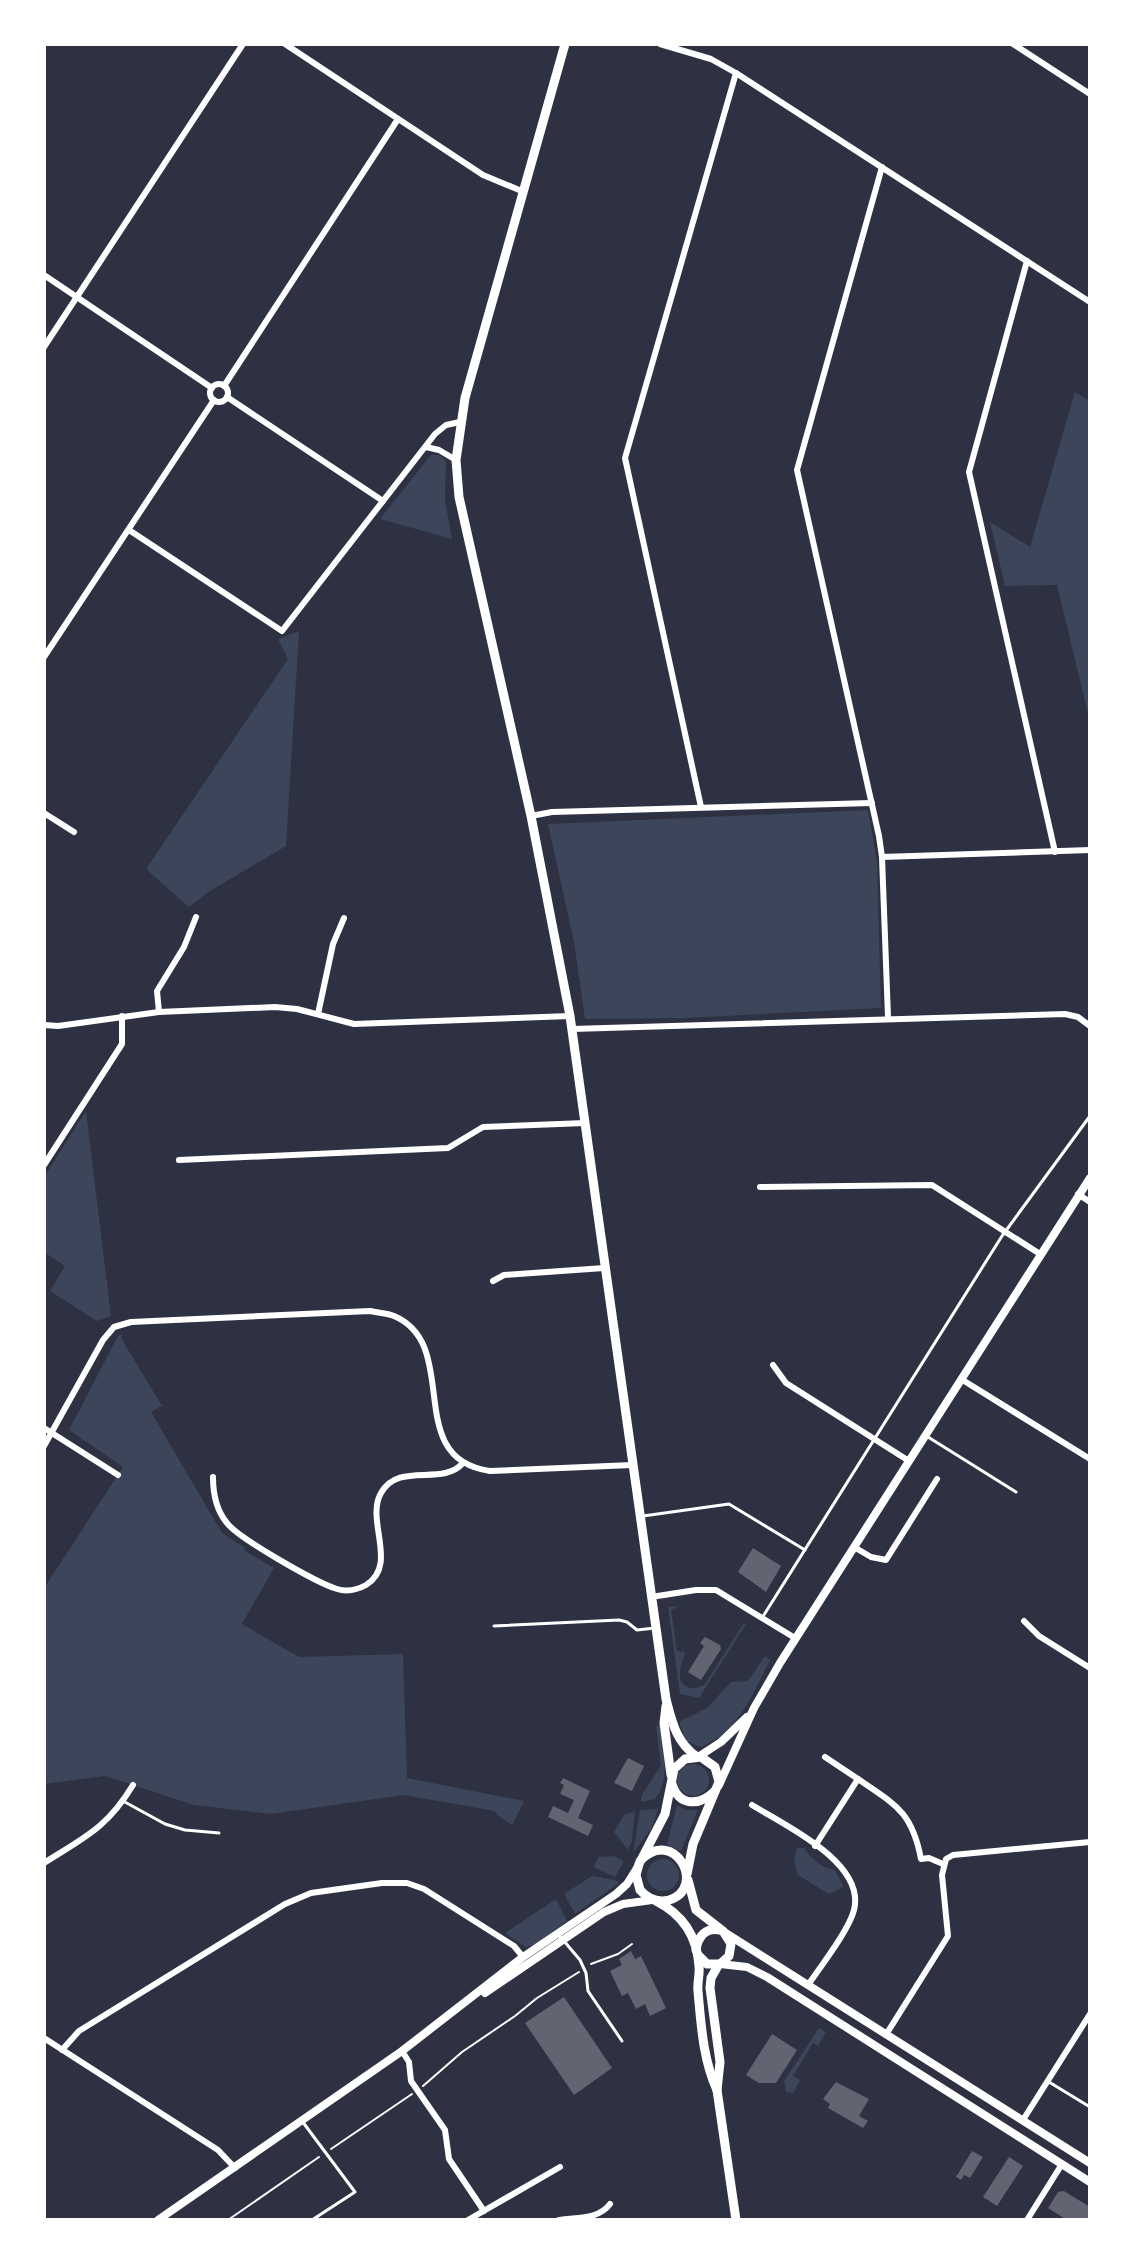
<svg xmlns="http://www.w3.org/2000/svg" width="1134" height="2264" font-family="'Open Sans',sans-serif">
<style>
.green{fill:#3c4559}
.building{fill:#626471}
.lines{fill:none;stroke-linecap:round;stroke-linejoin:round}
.path{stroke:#fff;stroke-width:2}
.service{stroke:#fff;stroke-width:3}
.minor{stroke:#fff;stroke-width:6}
.secondary{stroke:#fff;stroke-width:8}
.primary{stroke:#fff;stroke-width:9}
</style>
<rect width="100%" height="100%" fill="#2d3142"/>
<!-- green -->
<g class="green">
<path d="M1075,392l15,9v321l-33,-137 -52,1 -15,-64 40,25z"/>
<path d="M431,455h8l7,6 -1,39 7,39 -72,-20z"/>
<path d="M299,631l-13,215 -76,45 -21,16 -43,-38 142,-210 -10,-20z"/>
<path d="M868,810l9,51 4,147 -196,10 -100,1 -11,-77 -26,-118z"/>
<path d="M86,1111l25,205 -14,5 -47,-30 15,-25 -21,-14v-75z"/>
<path d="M123,1334l-2,4 41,68 -11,6 71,121 22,14 1,4 29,17 -32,56 57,33 104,-3 4,124 117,23 -12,24 -15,-10 -2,-4 -91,-16 -133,19 -77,-9 -89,-29 -61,8v-196l79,-121 -54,-37 49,-94z"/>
<path d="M680,1606l-9,4 6,41 8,1c-1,7 -5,14 -5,21 -2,15 15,19 25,11l39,-61 2,1 -47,74 -19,-4 -12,-87z"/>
<path d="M765,1656l5,4c-17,34 -31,71 -69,87l-15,-6 -7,-19 28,-14 24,-26 17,-1z"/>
<path d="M660,1725c3,22 11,56 -5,74l-14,3v-6l20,-31 -5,-39z"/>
<circle cx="693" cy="1780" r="16"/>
<path d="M677,1805l9,5h12l-17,41 -14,-6z"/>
<path d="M658,1809l-7,20 -18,24 7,-43z"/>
<path d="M635,1811l-3,30 -4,9 -14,-18 10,-17z"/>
<path d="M797,1848h7c7,10 17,20 31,22l9,17 -15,7 -31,-19 -4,-14z"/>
<path d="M614,1856l10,5 -9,16 -21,-10 4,-10z"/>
<circle cx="663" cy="1875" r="16"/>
<path d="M592,1876l23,4 4,3 -44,31 -11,-20z"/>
<path d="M556,1899l11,22 -32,24 -9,2 -21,-14z"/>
<path d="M819,2028l7,4 -8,14 -5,-3 -20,33 7,4 -6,13 -8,-1 -2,-11z"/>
</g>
<!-- building -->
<g class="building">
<path d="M753,1548l28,18 -15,26 -28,-20z"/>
<path d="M705,1637l15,8 1,4 -20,31 -13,-8 16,-26 -4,-3z"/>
<path d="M628,1758l16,8 -12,25 -18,-8z"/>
<path d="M563,1778l27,13 -12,27 15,7 -5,11 -40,-19 5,-11 15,7 6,-13 -14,-6 4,-9 -4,-2z"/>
<path d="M631,1951l4,8 6,-3 25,52 -16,8 -5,-12 -9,5 -8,-16 -6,3 -12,-25 12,-6 -3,-6z"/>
<path d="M564,1997l48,71 -38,27 -49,-72z"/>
<path d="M772,2034l25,16 -21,33h-17l-13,-8z"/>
<path d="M836,2082l33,17 -10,17 9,5 -5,7 -35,-20 2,-4 -7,-5z"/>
<path d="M972,2151l11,6 -13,21 -6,-3 -3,5 -5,-3z"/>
<path d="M1009,2157l14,9 -26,40 -14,-9z"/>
<path d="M1064,2191l26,16 -1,13h-22l-19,-12 10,-16z"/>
</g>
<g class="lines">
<!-- path -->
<g class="path">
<path d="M591,1964l27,-10 14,-10"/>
<path d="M423,2086l39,-34 53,-36 22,-18 42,-26"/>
<path d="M331,2149l81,-55"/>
<path d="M228,2220l91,-63"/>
</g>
<!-- service -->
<g class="service">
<path d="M928,1437l88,55"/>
<path d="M643,1516l86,-12 76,46"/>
<path d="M762,1618l240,-382 88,-120"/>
<path d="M494,1626l125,-6 8,2 10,8 18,-2"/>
<path d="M123,1801l42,23 20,6 34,3"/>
<path d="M558,1934l22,26 6,13 2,18 34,50"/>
<path d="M1049,2082l41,25"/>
<path d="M302,2121l53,71 -43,28"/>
</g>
<!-- minor -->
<g class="minor">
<path d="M285,44l198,131 41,17"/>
<path d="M660,44l51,15 25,14 354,229"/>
<path d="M1013,44l77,50"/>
<path d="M882,167l-85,303 82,366 3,21 6,160"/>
<path d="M1027,261l-58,211 86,380"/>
<path d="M44,275l168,113"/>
<path d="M44,347l199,-303"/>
<circle cx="219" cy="393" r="9"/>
<path d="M224,386l174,-267"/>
<path d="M227,397l156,104"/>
<path d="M426,447l13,3 17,10"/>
<path d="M129,530l153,101 153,-197 11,-9 14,-3"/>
<path d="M44,657l170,-257"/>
<path d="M701,807l-76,-349 111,-385"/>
<path d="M44,813l30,19"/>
<path d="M531,816l21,-4 320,-9"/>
<path d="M882,857l208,-7"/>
<path d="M159,1012l-2,-21 27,-44 12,-30"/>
<path d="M318,1014l15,-70 11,-26"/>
<path d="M44,1025l14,1 101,-14 116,-5 22,2 57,15 216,-8"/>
<path d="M572,1029l493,-15 13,3 12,9"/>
<path d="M179,1160l269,-12 35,-21 102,-4"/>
<path d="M44,1165l78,-121v-28"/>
<path d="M760,1187l172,-2 108,69"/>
<path d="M1078,1194l12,8"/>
<path d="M493,1281l11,-6 100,-7"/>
<path d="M773,1365l13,18 123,78"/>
<path d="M961,1379l129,80"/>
<path d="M44,1428l74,47"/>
<path d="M44,1446l59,-106 11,-13 17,-5 239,-11c8,2 17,2 24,5 69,29 7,143 96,155l142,-6"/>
<path d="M213,1477c0,17 3,33 14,46 11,15 90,60 110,66 10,3 20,1 29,-4 33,-20 -1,-65 15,-92 18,-32 61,-6 82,-30"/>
<path d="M854,1547l17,10 15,3 51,-81"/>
<path d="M651,1597l45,-7h20l79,48"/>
<path d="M1024,1621l15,15 51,32"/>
<path d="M825,1757l33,22"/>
<path d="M752,1805c34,21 114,58 102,105 -5,20 -33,56 -46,75"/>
<path d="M815,1846l43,-67c38,26 54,33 63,80l8,-1 14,6"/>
<path d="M44,1863c41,-26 63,-35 89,-78"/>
<path d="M887,2033l61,-97 -6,-61 4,-16 7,-4 137,-13"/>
<path d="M44,2038l174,112 17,18"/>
<path d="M62,2050l17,-19 206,-127 26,-11 71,-10h25l17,6 90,57 9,11"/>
<path d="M402,2051l7,11 2,19 34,49 4,29 35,52"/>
<path d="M1023,2120l67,-106"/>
<path d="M468,2220l92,-53"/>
<path d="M559,2220c18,-3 39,0 51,-16"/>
<path d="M1027,2220l35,-56"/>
</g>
<!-- secondary -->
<g class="secondary">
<path d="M698,1757l23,-15 26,-25"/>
<path d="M719,1785l35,-77 26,-45 310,-485"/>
<path d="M724,1932l366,231"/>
<path d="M720,1964l27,3 20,10 323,205"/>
<path d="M485,1993l119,-81 19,-8 29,-4"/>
<path d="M158,2220l244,-169 121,-94 93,-63 11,-10 10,-16"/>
</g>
<!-- primary -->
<g class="primary">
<path d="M565,44l-100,354 -9,62 3,37 72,319 39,200 96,683c6,23 10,43 31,58"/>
<path d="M666,1706l-2,17 7,52"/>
<path d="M672,1784c7,23 28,22 43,7"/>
<path d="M640,1861c34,-36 68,27 29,39 -12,3 -21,-1 -29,-10l-4,-15 3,-11 26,-50 9,-45 11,-10 16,-2 14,10 4,15 -26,62 -6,30"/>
<path d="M688,1880l8,30 27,21 8,13 -2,12 -9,8h-13l-9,-9"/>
<path d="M656,1901c26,13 41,35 43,65 1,9 -2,17 -1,25 3,33 5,69 19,99"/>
<path d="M696,1950c2,-14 10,-23 24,-20"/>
<path d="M719,1964l-8,14 -1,10 10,74 -3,28 19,130"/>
</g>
</g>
<!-- border -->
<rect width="1134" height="2264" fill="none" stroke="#ffffff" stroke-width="92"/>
</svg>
